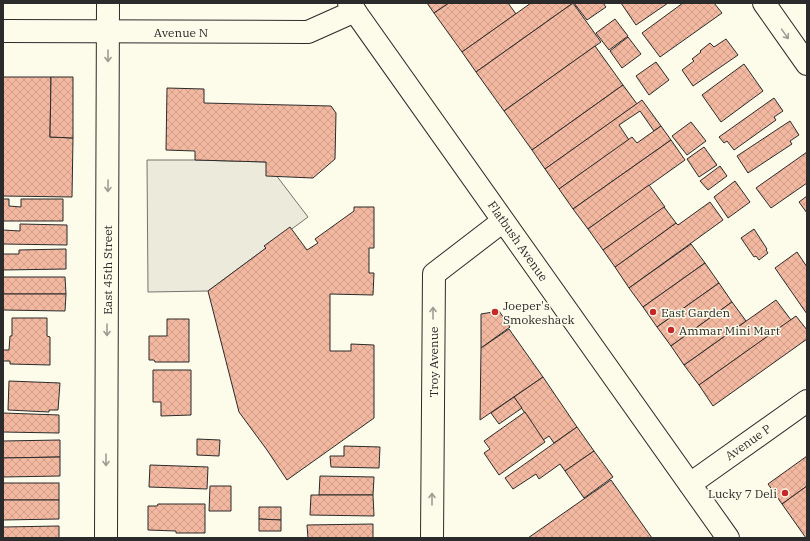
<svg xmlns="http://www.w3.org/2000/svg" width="810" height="541" font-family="'IBM Plex Serif',serif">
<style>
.parking{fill:#eceadb;stroke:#74746e}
.building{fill:url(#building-cross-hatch);stroke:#2b2b2b}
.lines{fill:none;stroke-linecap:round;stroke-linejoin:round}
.street-casing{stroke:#2b2b2b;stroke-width:24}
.primary-casing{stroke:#2b2b2b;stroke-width:24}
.street{stroke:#fdfbea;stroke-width:22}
.primary{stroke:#fdfbea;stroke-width:22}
.oneway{stroke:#9e9d94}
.poi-dot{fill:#c62828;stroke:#fdfbea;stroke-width:1.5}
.labels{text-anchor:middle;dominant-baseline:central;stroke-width:3;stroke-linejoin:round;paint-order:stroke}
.street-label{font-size:12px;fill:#2b2b2b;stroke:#fdfbea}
.poi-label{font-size:12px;fill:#2b2b2b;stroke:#fdfbea;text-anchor:start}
</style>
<defs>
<pattern id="building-cross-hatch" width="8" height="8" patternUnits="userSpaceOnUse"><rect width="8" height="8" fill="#f2b8a0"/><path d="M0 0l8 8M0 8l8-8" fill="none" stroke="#d09e8a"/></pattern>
</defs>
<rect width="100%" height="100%" fill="#fdfbea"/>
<!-- parking -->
<path class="parking" d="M147,160h48l71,2 42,55 -100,74 -60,1z"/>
<!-- building -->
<g class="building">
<path d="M427,3h22l-15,10z"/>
<path d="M449,3h59l8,11 -54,38 -28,-39z"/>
<path d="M531,3h42l-97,69 -14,-20z"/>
<path d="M573,3l28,39 -97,69 -28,-39z"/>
<path d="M574,3h29l3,4 -19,13z"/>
<path d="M621,3h47l-32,22z"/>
<path d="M683,3h31l8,10 -62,44 -18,-24z"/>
<path d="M615,19l13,17 -19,14 -13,-17z"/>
<path d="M628,37l13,17 -19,14 -12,-17z"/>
<path d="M726,39l12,16 -45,31 -11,-16 12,-9 -2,-2 9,-7 -1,-1 10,-8 4,4z"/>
<path d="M595,46l28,39 -91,65 -28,-39z"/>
<path d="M656,62l13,18 -20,15 -13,-19z"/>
<path d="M744,64l19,27 -42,31 -19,-27z"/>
<path d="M3,77h48l-1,60 23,1 -1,59 -69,-1z"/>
<path d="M51,77h22v61l-23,-1z"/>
<path d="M623,85l14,19 -92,65 -13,-19z"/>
<path d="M167,88l37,1v14l127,3 5,7 -1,46 -22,19 -47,-2v-14l-71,-2v-9l-29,-1z"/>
<path d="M774,98l9,13 -9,6 2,3 -42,30 -7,-9 -3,2 -5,-6z"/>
<path d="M642,100l19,26 -7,5 -14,-20 -21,14 10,15 -70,49 -14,-20z"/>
<path d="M790,121l9,14 -9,6 2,3 -44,29 -11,-17z"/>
<path d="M691,122l15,19 -19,14 -15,-19z"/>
<path d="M661,126l10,14 -98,69 -14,-20 73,-52 5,6z"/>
<path d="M671,140l14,20 -97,69 -15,-20z"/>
<path d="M704,147l13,18 -18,12 -12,-18z"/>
<path d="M807,152v31l-36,25 -15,-20z"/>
<path d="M720,166l7,10 -19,14 -8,-9z"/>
<path d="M735,181l15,21 -22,16 -14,-21z"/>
<path d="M649,185l16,22 -62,43 -15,-21z"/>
<path d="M807,196v17l-8,-11z"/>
<path d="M3,199h6v7l12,1v-8h42v22h-60z"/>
<path d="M710,202l13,18 -94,68 -14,-21 61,-44 2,2z"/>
<path d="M354,207h20v41h-5v25h5l-1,22 -43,-1v57h21v-7l23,1v73l-87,62 -20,-30 -28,-38 -31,-121 58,-43 -2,-2 26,-19 17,23 11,-7 -3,-4 39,-28z"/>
<path d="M664,207l12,16 -61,44 -12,-17z"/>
<path d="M20,224l47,1v20l-64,-1v-14l17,1z"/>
<path d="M754,229l13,20 -1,1 2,3 -9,7 -3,-4 -2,1 -13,-19z"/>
<path d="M691,244l14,19 -62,44 -14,-19z"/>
<path d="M66,249v20l-63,1v-16h16v-4z"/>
<path d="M797,252l10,15v47l-32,-46z"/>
<path d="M705,263l14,20 -62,44 -14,-20z"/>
<path d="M3,277h62l1,17h-63z"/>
<path d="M719,283l13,19 -61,44 -14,-19z"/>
<path d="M3,294h63l-1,17 -62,-1z"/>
<path d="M776,300l15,20 -92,65 -15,-20z"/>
<path d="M732,302l14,19 -62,44 -13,-19z"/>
<path d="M499,311l11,16 -29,21v-34z"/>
<path d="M796,316l11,14v9l-94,67 -14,-21z"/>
<path d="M12,318h35v18l3,1v28l-40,-1v-3h-7v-11h6l1,-14h2z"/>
<path d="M167,319h22v43h-34l-1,-2h-5v-24h18z"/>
<path d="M509,329l34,48 -63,43 1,-72z"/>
<path d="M153,370h38v45l-30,1v-14h-8z"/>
<path d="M543,377l34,50 -23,16 -5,-7 -6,4 -29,-43z"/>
<path d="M9,381l51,2 -2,27h-9v2l-41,-2z"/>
<path d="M514,397l8,11 -23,16 -8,-11z"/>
<path d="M525,412l20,30 -46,33 -15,-22 6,-4 -6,-8z"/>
<path d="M3,413l56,2v18l-56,-1z"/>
<path d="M577,427l17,24 -29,20 -5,-7 -21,15 -3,-5 -23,15 -8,-11z"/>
<path d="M197,439l23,1 -1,16 -22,-1z"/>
<path d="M60,440v17l-57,1v-17z"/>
<path d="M344,446l36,1 -1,21 -48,-1 -1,-11h14z"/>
<path d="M594,451l19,26 -29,21 -19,-27z"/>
<path d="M807,456v30l-25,18 -14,-20z"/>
<path d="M60,457v19l-57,1v-19z"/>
<path d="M150,465l58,2 -1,22 -58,-2z"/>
<path d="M320,476l54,1 -1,18h-54z"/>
<path d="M611,480l41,58h-124z"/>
<rect x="3" y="483" width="56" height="17"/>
<path d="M210,486h21v25h-22z"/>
<path d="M807,486v52h-1l-24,-34z"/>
<path d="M311,495h62l1,21 -64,-1z"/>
<path d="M3,500h56v19l-56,1z"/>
<path d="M158,504h47v29h-29v-2l-28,-1v-24h9z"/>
<path d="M259,507h22v13l-22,-1z"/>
<path d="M259,519l22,1v11h-22z"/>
<path d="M373,524v14h-65l-1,-13z"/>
<path d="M59,526v12h-56v-11z"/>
</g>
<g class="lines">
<!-- street casing -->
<g class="street-casing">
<g id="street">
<path d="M764,3l43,61"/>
<path d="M3,31l305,1 47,-21"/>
<path d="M690,484l117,-83"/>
<path d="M106,538l2,-535"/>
<path d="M432,538l2,-264 69,-53"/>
</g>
</g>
<!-- primary casing -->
<g class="primary-casing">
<path id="primary" d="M349,3l379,535"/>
</g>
<!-- street -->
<use href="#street" class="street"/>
<!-- primary -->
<use href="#primary" class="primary"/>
</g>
<!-- one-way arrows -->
<defs><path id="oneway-shaft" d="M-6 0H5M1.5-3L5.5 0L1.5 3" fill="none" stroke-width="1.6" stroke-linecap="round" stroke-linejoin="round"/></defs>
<g class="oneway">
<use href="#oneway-shaft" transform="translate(785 34) rotate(55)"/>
<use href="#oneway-shaft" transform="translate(108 56) rotate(90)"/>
<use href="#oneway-shaft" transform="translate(108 186) rotate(91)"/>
<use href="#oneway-shaft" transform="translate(433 313) rotate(-90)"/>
<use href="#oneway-shaft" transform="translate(107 330) rotate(90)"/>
<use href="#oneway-shaft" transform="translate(106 460) rotate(90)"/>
<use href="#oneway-shaft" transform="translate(432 499) rotate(-90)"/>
</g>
<!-- markers -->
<g class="poi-dot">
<circle cx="495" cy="312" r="4"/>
<circle cx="653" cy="312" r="4"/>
<circle cx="671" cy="330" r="4"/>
<circle cx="785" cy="493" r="4"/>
</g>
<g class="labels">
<!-- street labels -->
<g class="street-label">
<text x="181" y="32">Avenue N</text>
<text transform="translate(518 241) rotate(55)">Flatbush Avenue</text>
<text transform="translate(107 270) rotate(-90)">East 45th Street</text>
<text transform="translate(433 362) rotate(-90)">Troy Avenue</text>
<text transform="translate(748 442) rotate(-35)">Avenue P</text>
</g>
<!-- poi labels -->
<g class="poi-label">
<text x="503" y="305">Joeper's<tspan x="503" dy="14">Smokeshack</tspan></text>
<text x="661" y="312">East Garden</text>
<text x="679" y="330">Ammar Mini Mart</text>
<text x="777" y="493" text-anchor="end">Lucky 7 Deli</text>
</g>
</g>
<!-- border -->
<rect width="810" height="541" fill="none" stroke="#2b2b2b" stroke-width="8"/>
</svg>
